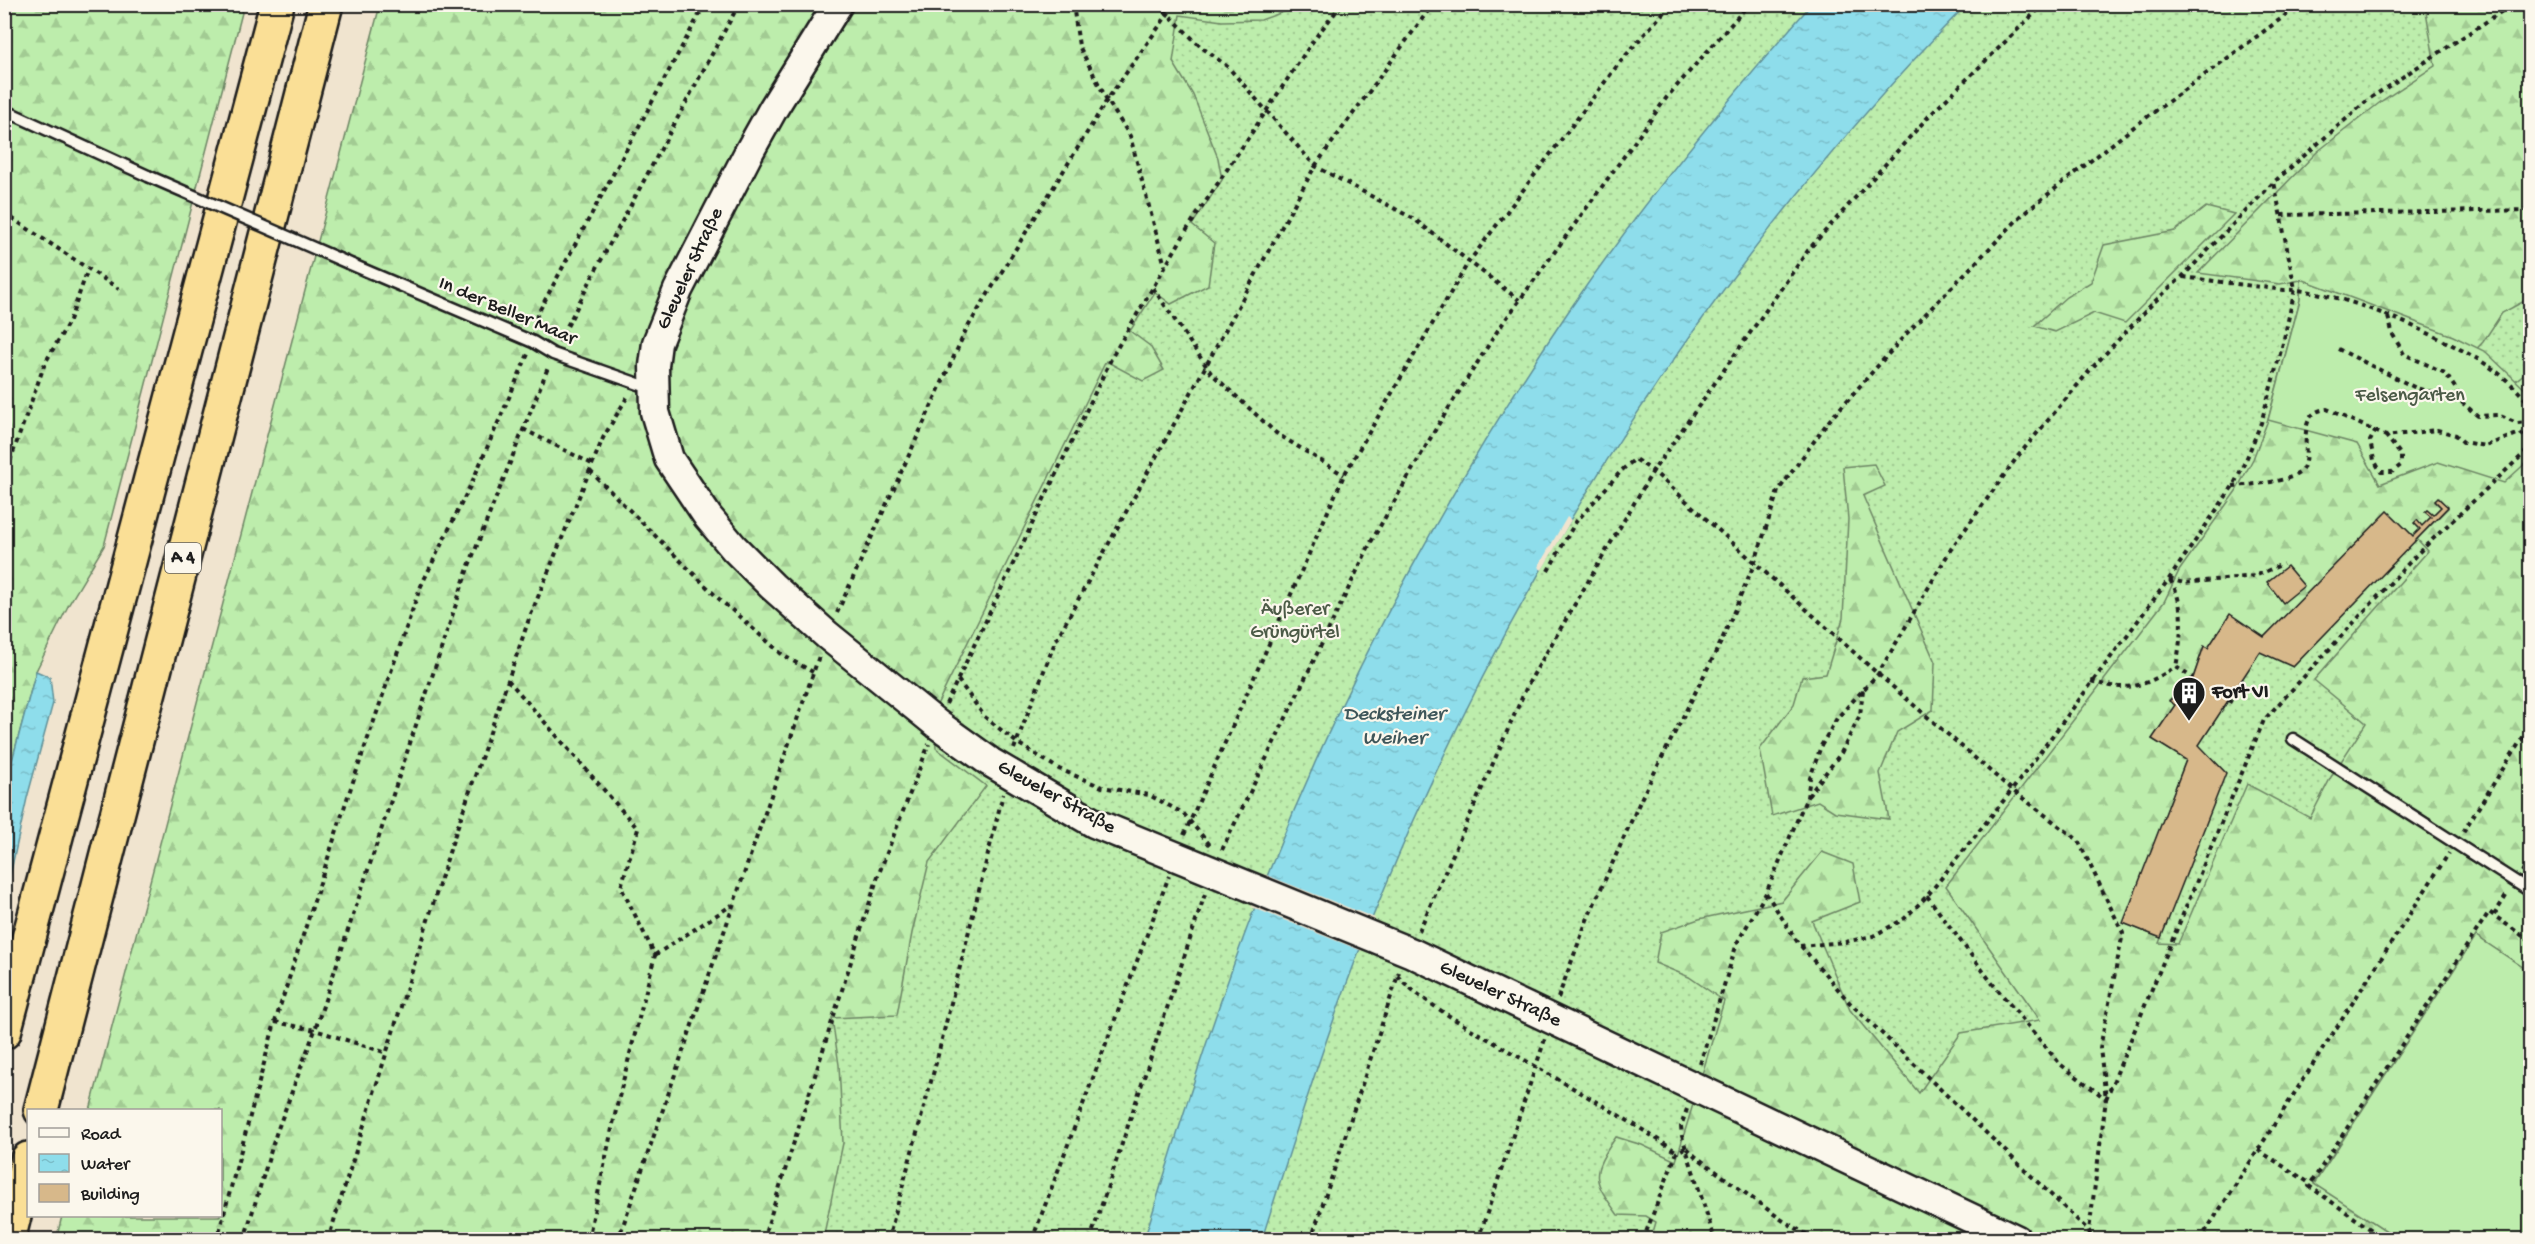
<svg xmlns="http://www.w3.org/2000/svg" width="2535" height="1244" font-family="'Gochi Hand',sans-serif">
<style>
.grass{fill:url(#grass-dots);stroke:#6c8464;stroke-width:1.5}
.forest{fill:url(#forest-firs);stroke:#6c8464;stroke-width:1.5;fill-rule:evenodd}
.garden{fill:#bdedac;stroke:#6c8464;stroke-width:1.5}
.water{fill:url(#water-ripples);stroke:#609098;stroke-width:1.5}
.pier{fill:#f0e4cf}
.building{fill:#d7b88a;stroke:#1c1c1c;stroke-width:1.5}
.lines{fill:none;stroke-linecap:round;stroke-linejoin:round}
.lane-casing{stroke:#1c1c1c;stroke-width:15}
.secondary-casing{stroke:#1c1c1c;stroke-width:33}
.highway-casing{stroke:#1c1c1c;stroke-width:38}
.path{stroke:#1c1c1c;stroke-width:4;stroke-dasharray:4.5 4.5;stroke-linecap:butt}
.lane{stroke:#fbf7ec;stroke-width:10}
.secondary{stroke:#fbf7ec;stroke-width:28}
.highway{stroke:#fadf96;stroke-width:33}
.lane-bridge-casing{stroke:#1c1c1c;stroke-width:15;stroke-linecap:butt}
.lane-bridge{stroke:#fbf7ec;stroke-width:10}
.labels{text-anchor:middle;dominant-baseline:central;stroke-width:4.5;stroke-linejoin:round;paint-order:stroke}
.shield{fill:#fbf7ec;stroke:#5f5e5a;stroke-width:1.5}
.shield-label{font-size:18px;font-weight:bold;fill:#1c1c1c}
.street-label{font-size:20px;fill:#1c1c1c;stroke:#fbf7ec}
.park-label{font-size:20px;fill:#4c5b47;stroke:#fbf7ec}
.poi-label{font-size:20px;font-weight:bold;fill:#1c1c1c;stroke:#fbf7ec;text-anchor:start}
.water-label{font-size:21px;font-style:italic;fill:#3e565a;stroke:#fbf7ec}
</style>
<defs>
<pattern id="grass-dots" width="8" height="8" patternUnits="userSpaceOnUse" patternTransform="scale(1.5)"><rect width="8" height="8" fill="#bdedac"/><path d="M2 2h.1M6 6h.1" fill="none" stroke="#a2cb93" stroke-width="1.8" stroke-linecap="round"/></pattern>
<pattern id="forest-firs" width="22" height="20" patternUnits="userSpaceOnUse" patternTransform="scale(1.5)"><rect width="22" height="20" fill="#bdedac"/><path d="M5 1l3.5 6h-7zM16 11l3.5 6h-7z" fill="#a2cb93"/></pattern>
<pattern id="water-ripples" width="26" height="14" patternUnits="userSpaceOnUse" patternTransform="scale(1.5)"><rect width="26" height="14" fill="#8eddeb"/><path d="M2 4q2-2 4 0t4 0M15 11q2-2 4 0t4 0" fill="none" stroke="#7abdc9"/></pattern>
</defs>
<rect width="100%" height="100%" fill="#f0e4cf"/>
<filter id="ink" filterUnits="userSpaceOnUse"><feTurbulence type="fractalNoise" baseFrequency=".0167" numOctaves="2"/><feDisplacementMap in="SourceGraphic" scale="12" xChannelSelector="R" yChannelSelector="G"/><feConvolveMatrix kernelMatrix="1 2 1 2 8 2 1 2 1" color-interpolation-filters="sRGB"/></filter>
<g filter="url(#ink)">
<!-- grass -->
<path class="grass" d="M382,5h2148v1234l-2471,1 161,-24v-106z"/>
<!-- forest -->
<g class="forest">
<path d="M5,5h239l-140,541 -35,58 -33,67 -31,116z"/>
<path d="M380,5h923l-42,15 -39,1 -42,-6 -7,47 20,33 25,63 4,22 -30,45 22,18 -6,42 -37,19 -16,-12 -25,39 20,15 14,24 -21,11 -37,-20 -172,350 2,37 50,38 -57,76 -17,71 -15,82 -65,3 7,47 4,78 -20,96 -767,1 6,-24h158v-106h-130z"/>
<path d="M2425,5h105v293l-28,15 -19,29 -22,23 43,25 26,-21v603l-54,-36 -162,247 85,56h-748l5,-17 -10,-6 -28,-1c-26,-36 -28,-40 -2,-78l26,8 34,16 48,-160 -35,-24 -34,-14 6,-31 38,-13 83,-18 40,-49 31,12 7,38 -48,19 38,89 69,83 42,-60 79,-13 -94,-134 218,-284 15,-31 57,-80 17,-32 15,-39 32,-120 1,-20 -21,4 -82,-11 119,-121 66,-52 52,-34zM2439,498l9,10 -31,31 11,12 -114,129 52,43 -35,54 -21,41 -63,-34 -69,160 -19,-1 2,-5 -37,-15 62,-163 -34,-21 23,-34 -6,-5 24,-22 11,-32 4,2 22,-33 34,22 124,-126 25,25 7,-7 -6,-6 8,3 9,-9 -6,-5 2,-2 6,5 8,-8 -6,-5z"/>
<path d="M2206,207l28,7 -109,109 -31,-10 -39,19 -21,-6 32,-29 25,-15 13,-37 71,-14z"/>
<path d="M1874,464l11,22 -22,10 72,166 -2,48 -36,22 -17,41 9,46 -54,-7 -17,-11 -46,15 -12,-67 34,-45 8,-27 24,-3 17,-56 5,-99 -5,-52z"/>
</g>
<!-- garden -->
<g class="garden">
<path d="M2301,279l152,57 33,16 44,42v65l-26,24 -66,-21 -58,22 -23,-40 -89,-24 32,-120z"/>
<path d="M2476,936l54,36v267h-131l-85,-55z"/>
</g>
<!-- water -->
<g class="water">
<path d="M1811,5h155c-249,255 -446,557 -583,887 -48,113 -84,230 -121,347l-118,1c39,-125 77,-250 126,-371 78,-196 180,-383 298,-557 74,-108 157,-210 243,-307z"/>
<path d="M36,671l14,6 3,26 -26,95 -22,100v-111z"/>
</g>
<!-- pier -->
<g class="pier">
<path d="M1567,517l4,3 -29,50 -4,-3z"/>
<path d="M1264,874l111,44 -13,33 -111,-44z"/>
</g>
<!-- building -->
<g class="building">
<path d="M2438,498l10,9 -155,160 -33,-15 -61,93 27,28 -65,165 -38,-15 63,-163 -34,-21 23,-34 -6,-4 24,-23 11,-32 4,2 22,-34 34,23 124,-126 25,25 7,-7 -6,-6 3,-3 5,6 9,-9 -6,-5 2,-2 6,5 8,-8 -6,-6z"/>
<path d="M2287,566l17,20 -21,17 -16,-21z"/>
</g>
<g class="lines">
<!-- lane casing -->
<g class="lane-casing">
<g id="lane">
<path d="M4,110l144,66"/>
<path d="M348,263l185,79 20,12 100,35"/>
<path d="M2293,739l237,152"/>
</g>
</g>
<!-- secondary casing -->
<g class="secondary-casing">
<path id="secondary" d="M838,4l-65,105 -24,43 -71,138 -21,53 -3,23 1,46 14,47 39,58 26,31 38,38 55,49 110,89 53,38 104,61 318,130 605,287"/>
</g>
<!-- highway casing -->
<g class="highway-casing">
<g id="highway">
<path d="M4,1032l273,-1028"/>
<path d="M41,1110l285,-1106"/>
<path d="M8,1240l20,-81"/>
</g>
</g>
<!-- path -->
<g class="path">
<path d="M1073,4l6,42 28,54 23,36 35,130"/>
<path d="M1158,4l42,42 28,21 87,99 99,53 105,81"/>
<path d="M4,213l115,76"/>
<path d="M2281,215l249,-5"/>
<path d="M2183,277l101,13c49,-4 165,49 206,77 15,10 29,24 40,38"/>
<path d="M1153,288l58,85 65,60 68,42"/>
<path d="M2388,317l5,18 11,19 41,19 11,16 3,10"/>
<path d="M535,327l2,-12 168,-311"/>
<path d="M559,342l40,-78 140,-260"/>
<path d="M2338,349l78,39 43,12 19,16 20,-1 19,8 13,-1"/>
<path d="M523,429l69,35"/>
<path d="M2376,430l-6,11 4,19 7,12h11l9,-7v-10l-15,-19"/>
<path d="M590,471l127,126 67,59 29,16"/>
<path d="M4,478l41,-115 25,-43 18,-51"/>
<path d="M2233,486c14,-1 59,-4 68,-15 13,-15 -9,-59 26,-62l59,27 51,-6 19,5 7,7 22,4 35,-13 10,7"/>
<path d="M1548,571l27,-48 47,-53 13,-11 18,12 225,203 134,116 66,50 45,93 -23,115 6,51"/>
<path d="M2169,579l15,4 71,-7 28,-12"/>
<path d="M2170,580c16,23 11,60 6,87"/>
<path d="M837,613l129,-283 141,-230 68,-96"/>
<path d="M2176,667l17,11"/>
<path d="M508,680l130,149 -17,58 34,68 -37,146 -30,139"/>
<path d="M958,680l27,37 31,25 43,27 43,18 47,8 34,18 27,32"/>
<path d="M2091,681c38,12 53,5 85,-14"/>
<path d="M2228,700l7,4"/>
<path d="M946,704l167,-349 75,-127 127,-190 27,-34"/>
<path d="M1014,749l41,-107 260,-476 118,-162"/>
<path d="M1808,796l33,-43 19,-38 3,-25"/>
<path d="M2463,832l67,-106"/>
<path d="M1184,835l160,-360 124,-212 152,-201 51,-58"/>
<path d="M1222,850l149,-308 67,-117 60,-95 169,-233 82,-93"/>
<path d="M2522,872l8,-14"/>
<path d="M1766,893l34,53 45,-4 28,-6 31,-17 23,-23 85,-106 157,-211 64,-93 13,-26 15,-37 22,-80 12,-54 -21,-107"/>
<path d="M1927,896l65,87 68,81 46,35 -17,132"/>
<path d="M2494,915l14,-22"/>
<path d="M1419,931l109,-247 125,-213 156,-222 119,-132 116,-113"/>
<path d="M1801,946l49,57 239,228 3,9"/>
<path d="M655,955l77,-50"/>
<path d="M1397,976c31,30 72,52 110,74 57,33 114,65 170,102"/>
<path d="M1558,998l29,-78 55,-123 79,-155 34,-80 23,-71 50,-69 79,-89 116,-119 112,-88 166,-122"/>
<path d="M275,1022l40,8 72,23"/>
<path d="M1700,1064l37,-121 29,-50 41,-96 3,-19 11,-32 16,-28 41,-44 73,-125 67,-93 73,-87 63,-67 28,-25 92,-95 95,-83 144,-95"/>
<path d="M2106,1099l158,-379 154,-167 112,-105"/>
<path d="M1687,1109l-6,17 1,10 33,104"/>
<path d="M1687,1148l8,8 87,64 34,20"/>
<path d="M2258,1150l53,34"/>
<path d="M217,1240l58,-218 73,-226 72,-208 53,-108 55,-126"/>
<path d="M244,1240l32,-106 39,-104 153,-462 81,-203"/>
<path d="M328,1240l125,-400 76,-221 74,-181 26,-44"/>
<path d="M618,1240l201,-584"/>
<path d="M763,1240l115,-364 51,-132"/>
<path d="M888,1240l48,-177 67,-269"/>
<path d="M1032,1240l137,-364"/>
<path d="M1090,1240l115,-346"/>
<path d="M1311,1240l88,-268"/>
<path d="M1478,1240l67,-201"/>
<path d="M1643,1240l34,-88 10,-5"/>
<path d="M2200,1240l249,-387"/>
<path d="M2386,1240l-77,-54 180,-274 41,29"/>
</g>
<!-- lane -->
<use href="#lane" class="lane"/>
<!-- secondary -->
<use href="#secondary" class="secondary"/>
<!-- highway -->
<use href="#highway" class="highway"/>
<!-- lane-bridge casing -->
<g class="lane-bridge-casing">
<path id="lane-bridge" d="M148,176l200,87"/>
</g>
<!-- lane-bridge -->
<use href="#lane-bridge" class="lane-bridge"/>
</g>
</g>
<!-- icons -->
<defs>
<g id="building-pin" transform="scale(1.725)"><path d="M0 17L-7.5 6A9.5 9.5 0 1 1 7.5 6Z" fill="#1c1c1c" stroke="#fbf7ec"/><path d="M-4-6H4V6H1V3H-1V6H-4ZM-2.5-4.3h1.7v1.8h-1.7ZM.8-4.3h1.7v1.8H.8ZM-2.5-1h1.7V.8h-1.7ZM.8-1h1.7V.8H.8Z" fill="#fff"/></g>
</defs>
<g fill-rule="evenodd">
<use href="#building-pin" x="2189" y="693"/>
</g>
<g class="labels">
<!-- shield labels -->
<rect class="shield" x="165" y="543" width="36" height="30" rx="4.5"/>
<g class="shield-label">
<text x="183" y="558">A 4</text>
</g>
<!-- street labels -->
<g class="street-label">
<text transform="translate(691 269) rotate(-65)">Gleueler Straße</text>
<text transform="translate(507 312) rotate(23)">In der Beller Maar</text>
<text transform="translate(1056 798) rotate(29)">Gleueler Straße</text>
<text transform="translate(1500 995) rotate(25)">Gleueler Straße</text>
</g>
<!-- park labels -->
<g class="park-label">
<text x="2410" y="396">Felsengarten</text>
<text x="1295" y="610">Äußerer<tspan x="1295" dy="23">Grüngürtel</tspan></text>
</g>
<!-- poi labels -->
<g class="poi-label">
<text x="2212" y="693">Fort VI</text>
</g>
<!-- water labels -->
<g class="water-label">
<text x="1394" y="715">Decksteiner<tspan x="1394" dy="24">Weiher</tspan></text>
</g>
</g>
<!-- margin -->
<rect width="2535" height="1244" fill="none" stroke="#fbf7ec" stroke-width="24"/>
<rect x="12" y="12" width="2511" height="1220" fill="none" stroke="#1c1c1c" stroke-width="2" filter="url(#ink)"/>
<!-- legend -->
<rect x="27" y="1109" width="195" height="108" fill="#fbf7ec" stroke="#a29f99" stroke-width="1.5"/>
<rect x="39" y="1128" width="30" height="9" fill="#fbf7ec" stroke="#a29f99" stroke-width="1.5"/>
<text x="81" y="1139" font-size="18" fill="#1c1c1c">Road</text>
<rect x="39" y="1154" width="30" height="18" fill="url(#water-ripples)" stroke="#a29f99" stroke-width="1.5"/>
<text x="81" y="1169" font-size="18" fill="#1c1c1c">Water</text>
<rect x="39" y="1184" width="30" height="18" fill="#d7b88a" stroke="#a29f99" stroke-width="1.5"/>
<text x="81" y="1199" font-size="18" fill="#1c1c1c">Building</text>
</svg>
